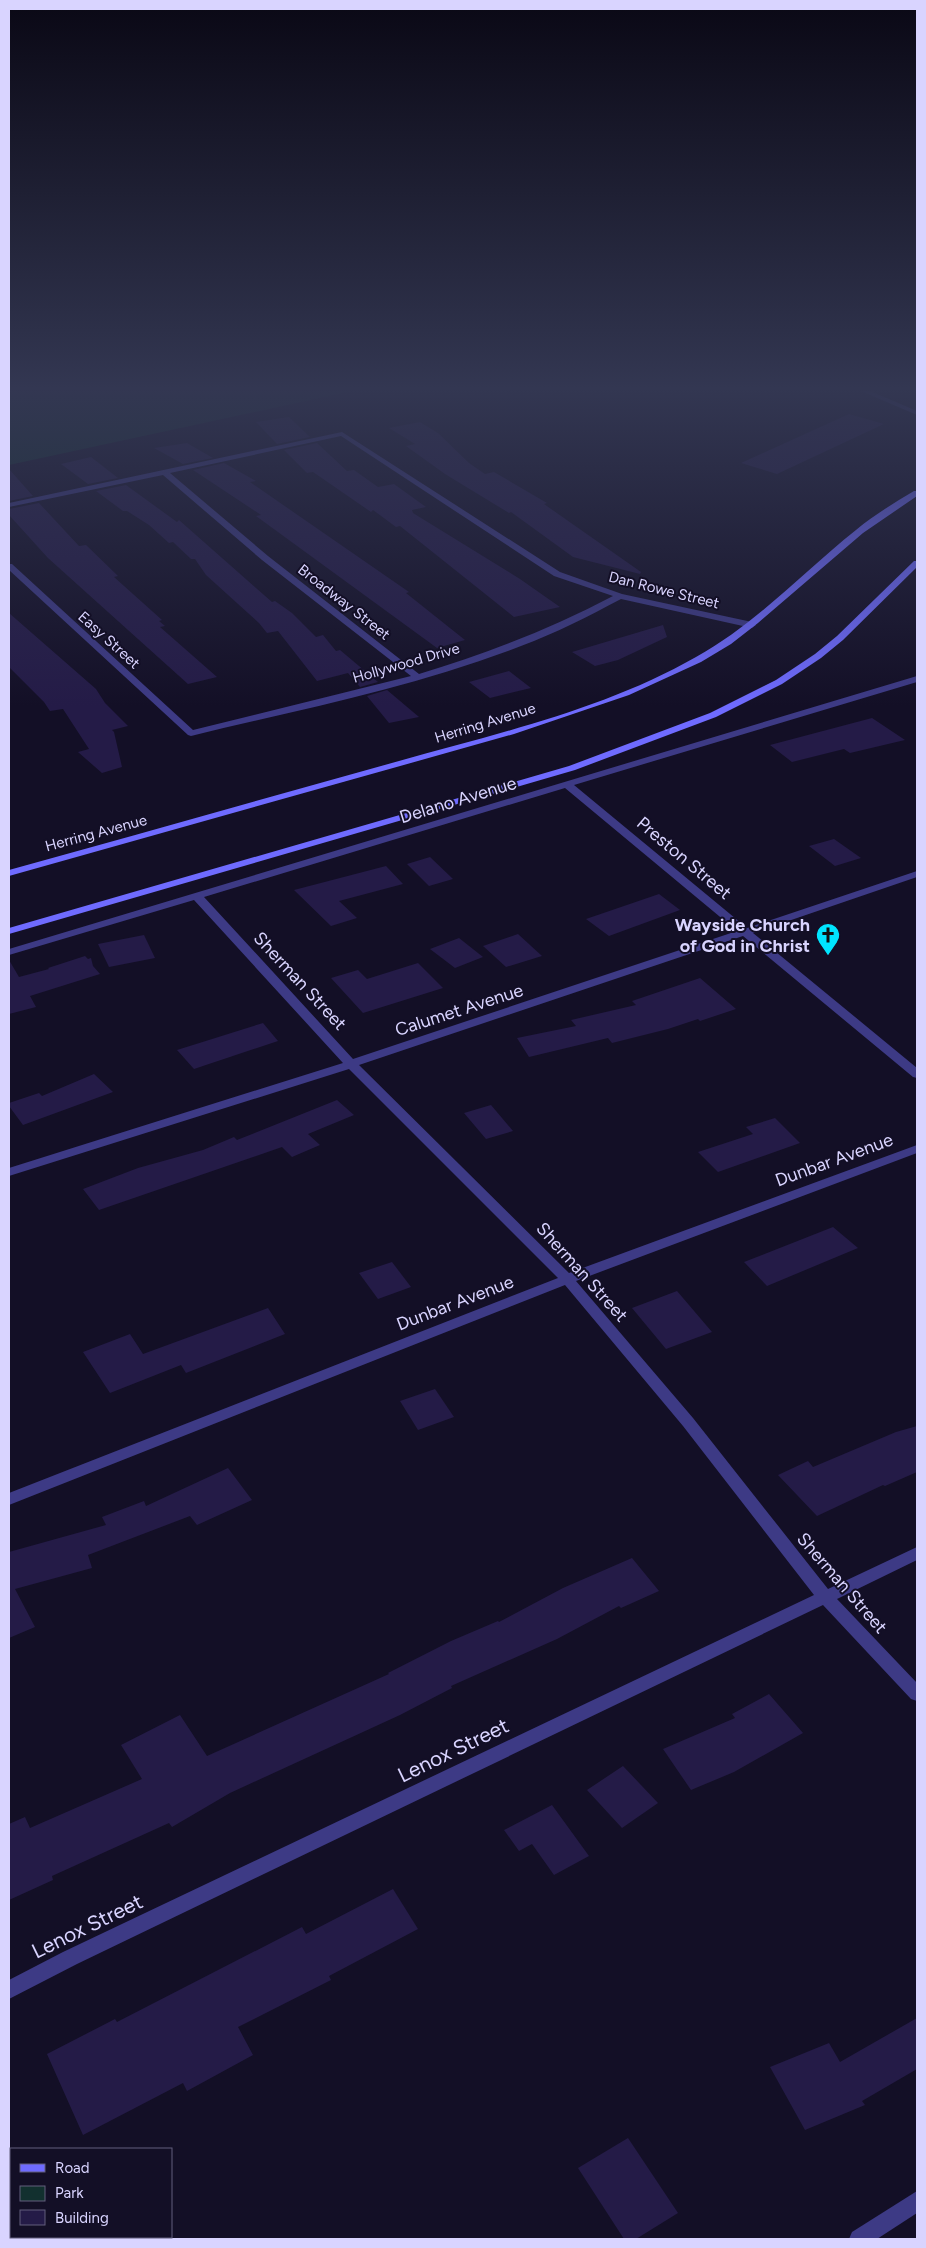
<svg xmlns="http://www.w3.org/2000/svg" width="926" height="2248" font-family="Figtree,sans-serif">
<style>
.green{fill:#12302f}
.building{fill:#241b47}
.lines{fill:none;stroke-linecap:round;stroke-linejoin:round}
.street{fill:#3d3a85;fill-rule:evenodd}
.secondary{fill:#6f6bff;fill-rule:evenodd}
.labels{text-anchor:middle;dominant-baseline:central;stroke-width:4;stroke-linejoin:round;paint-order:stroke}
.far-street-label{font-size:15px;fill:#d9d4ff;stroke:#130f26}
.street-label{font-size:18px;fill:#d9d4ff;stroke:#130f26}
.poi-label{font-size:18px;font-weight:bold;fill:#d9d4ff;stroke:#130f26;text-anchor:end}
.near-street-label{font-size:21px;fill:#d9d4ff;stroke:#130f26}
</style>
<rect width="100%" height="100%" fill="#130f26"/>
<!-- green -->
<path class="green" d="M9,391h343l-343,74z"/>
<!-- building -->
<g class="building">
<path d="M849,414l35,10 -107,50 -36,-11z"/>
<path d="M289,417l21,20 -33,7 -21,-22z"/>
<path d="M420,422l18,11 31,30 16,11 9,-2 53,31 -3,1 97,68 -1,2 -67,-17 -62,-45 -2,1 -64,-39 -39,-28 9,-2 -26,-16z"/>
<path d="M187,443l26,15 -30,6 -29,-16z"/>
<path d="M317,443l30,28 7,-1 24,17 16,-3 32,23 -14,3 1,3 107,66 40,28 -46,10 -114,-91 -4,1 -23,-17 -2,2 -58,-40 -6,1 -23,-23z"/>
<path d="M91,457l27,21 -30,6 -27,-20z"/>
<path d="M224,463l32,18 -6,1 159,110 -3,1 59,47 -28,8 -181,-132 5,-1 -68,-45z"/>
<path d="M9,469l24,27 -24,5z"/>
<path d="M126,485l51,37 2,-2 93,82 3,-1 17,12 24,24 7,-2 13,16 4,-1 38,32 -18,5 -12,-14 -31,8 -39,-50 -11,2 -8,-10 -53,-48 -11,-16h-4l-18,-17 -4,1 -20,-18 -22,-14h-4l-27,-20z"/>
<path d="M39,503l40,43 7,-1 32,31 -4,1 48,43 -3,1 6,5 -5,1 57,50 -29,7 -140,-126 -39,-43v-6z"/>
<path d="M9,613l87,76 9,14 23,23 -16,4 2,2 8,35 -20,6 -24,-21 11,-3 -26,-40 -13,2 -6,-9 -35,-35z"/>
<path d="M663,625l4,12 -49,23 -23,6 -23,-14z"/>
<path d="M509,671l22,17 -41,10 -21,-16z"/>
<path d="M387,690l32,27 -30,6 -22,-27z"/>
<path d="M872,718l33,22 -55,13 -6,-4 -52,13 -22,-17z"/>
<path d="M834,839l27,19 -26,8 -26,-20z"/>
<path d="M430,857l23,22 -24,7 -22,-22z"/>
<path d="M386,866l17,18 -64,17 18,17 -26,8 -37,-36z"/>
<path d="M659,894l21,16 -71,26 -23,-17z"/>
<path d="M518,934l24,22 -36,11 -23,-21z"/>
<path d="M144,935l11,23 -46,9 -11,-23z"/>
<path d="M459,938l24,19 -28,11 -25,-19z"/>
<path d="M85,956l3,3 3,-1 2,8 7,8 -70,22 6,11 -27,7v-54l10,17 30,-8 -1,-1z"/>
<path d="M418,963l25,25 -80,25 -32,-35 27,-8 9,9z"/>
<path d="M700,978l36,31 -36,12 -2,-2 -30,10 -56,14 -4,-5 -79,19 -12,-19 59,-12 -5,-6 65,-15 -4,-4z"/>
<path d="M263,1023l15,18 -84,28 -17,-19z"/>
<path d="M94,1074l19,18 -90,33 -14,-19v-3l30,-10 3,3z"/>
<path d="M337,1100l17,15 -46,19 12,11 -28,12 -10,-10 -183,63 -16,-21 55,-21 65,-18 31,-13 3,3z"/>
<path d="M491,1105l22,26 -27,8 -22,-26z"/>
<path d="M775,1118l25,25 -82,29 -20,-20 55,-18 -7,-7z"/>
<path d="M833,1227l25,21 -91,38 -23,-24z"/>
<path d="M392,1262l19,25 -33,12 -19,-26z"/>
<path d="M677,1291l35,41 -46,17 -34,-41z"/>
<path d="M268,1308l17,26 -99,39 -5,-8 -71,28 -27,-41 47,-18 13,20z"/>
<path d="M435,1389l19,28 -36,13 -18,-29z"/>
<path d="M917,1426v46l-32,14 -2,-1 -66,31 -39,-41 30,-14 5,6 83,-35z"/>
<path d="M228,1468l24,32 -55,25 -7,-9 -102,39 4,13 -77,21 20,38 -26,11v-86l97,-27 -4,-8 42,-16 2,5z"/>
<path d="M632,1558l27,33 -38,17 -2,-2 -62,33 -106,47 1,2 -52,27 -170,78 -58,34 -3,-4 -117,53 1,4 -44,20v-76l16,-7 5,11 112,-49 -21,-34 59,-30 27,41 182,-82 -1,-1 63,-32 47,-20 1,1 64,-34z"/>
<path d="M769,1694l34,39 -69,39 -43,18 -28,-41 72,-31 -3,-4z"/>
<path d="M623,1766l35,37 -36,25 -35,-38z"/>
<path d="M552,1805l37,51 -35,19 -22,-31 -13,7 -15,-21z"/>
<path d="M393,1889l25,40 -89,47 2,4 -93,47 15,28 -66,36 -4,-8 -100,52 -36,-81 68,-35 2,3 185,-95 4,7z"/>
<path d="M917,2018v51l-55,32 3,4 -60,25 -35,-63 59,-24 11,19z"/>
<path d="M628,2138l50,75 -42,26h-12l-46,-71z"/>
</g>
<g class="lines">
<!-- street -->
<g class="street">
<path d="M861,391h9l47,20v4z"/>
<path d="M342,432l218,140 62,22 130,28 4,3 -4,3 -131,-29c-32,17 -65,34 -100,47 -106,41 -219,63 -330,90l-3,-1 -179,-165v-6h3l181,166 218,-54 -149,-116 -99,-85 -154,32v-4zM341,436l213,140 59,20c-63,33 -127,58 -194,78l-151,-118 -98,-83z"/>
<path d="M917,676v6l-343,103 173,143 170,-57v6l-164,56 164,135v10l-4,-1 -170,-141 -384,129 210,208 348,-128v8l-341,128 117,137 135,171 89,-42v13l-80,39 80,84v18l-6,-2 -88,-94 -746,359 -68,35v-19l54,-28 751,-357 -131,-169 -118,-141 -556,220v-12l549,-215 -209,-209 -340,107v-8l334,-105 -149,-163 -185,55v-6zM565,788l172,143 -384,128 -149,-162z"/>
<path d="M917,2191v22l-40,26h-28l3,-7z"/>
</g>
<!-- secondary -->
<g class="secondary">
<path d="M914,491h3v5l-54,37 -105,90 -27,21 -30,18 -72,33 -115,39 -505,142v-6c130,-36 260,-73 390,-109 100,-28 206,-52 297,-104 60,-33 106,-84 160,-127 18,-15 38,-27 58,-39z"/>
<path d="M914,561h3v6l-74,73 -22,18 -39,26 -66,33 -141,53 -566,164v-6l560,-162 141,-53 66,-33 39,-26 22,-18z"/>
</g>
</g>
<!-- sky -->
<linearGradient id="sky" x2="0" y2="1"><stop stop-color="#0a0815"/><stop offset="0.55" stop-color="#333752"/><stop offset="1" stop-color="#333752" stop-opacity="0"/></linearGradient>
<rect width="926" height="706" fill="url(#sky)"/>
<!-- icons -->
<defs>
<g id="church-pin" transform="scale(1.25)"><path d="M0 17L-7.5 6A9.5 9.5 0 1 1 7.5 6Z" fill="#00e5ff" stroke="#130f26"/><path d="M-1.2-6h2.4v3.5h3.3v2.4h-3.3V6h-2.4V-.1h-3.3v-2.4h3.3Z" fill="#111"/></g>
</defs>
<g fill-rule="evenodd">
<use href="#church-pin" x="828" y="935"/>
</g>
<g class="labels">
<!-- far-street labels -->
<g class="far-street-label">
<text transform="translate(664 590) rotate(14)">Dan Rowe Street</text>
<text transform="translate(344 602) rotate(38)">Broadway Street</text>
<text transform="translate(109 640) rotate(42)">Easy Street</text>
<text transform="translate(406 663) rotate(-16)">Hollywood Drive</text>
<text transform="translate(485 723) rotate(-17)">Herring Avenue</text>
<text transform="translate(96 833) rotate(-15)">Herring Avenue</text>
</g>
<!-- street labels -->
<g class="street-label">
<text transform="translate(458 800) rotate(-17)">Delano Avenue</text>
<text transform="translate(684 858) rotate(40)">Preston Street</text>
<text transform="translate(300 981) rotate(47)">Sherman Street</text>
<text transform="translate(459 1010) rotate(-18)">Calumet Avenue</text>
<text transform="translate(834 1160) rotate(-20)">Dunbar Avenue</text>
<text transform="translate(582 1272) rotate(48)">Sherman Street</text>
<text transform="translate(455 1303) rotate(-21)">Dunbar Avenue</text>
<text transform="translate(842 1583) rotate(49)">Sherman Street</text>
</g>
<!-- poi labels -->
<g class="poi-label">
<text x="810" y="925">Wayside Church<tspan x="810" dy="21">of God in Christ</tspan></text>
</g>
<!-- near-street labels -->
<g class="near-street-label">
<text transform="translate(453 1750) rotate(-26)">Lenox Street</text>
<text transform="translate(87 1926) rotate(-26)">Lenox Street</text>
</g>
</g>
<!-- border -->
<rect width="926" height="2248" fill="none" stroke="#d9d4ff" stroke-width="20"/>
<!-- legend -->
<rect x="10" y="2148" width="162" height="90" fill="#130f26" stroke="#625e7d"/>
<rect x="20" y="2164" width="25" height="8" fill="#6f6bff" stroke="#625e7d"/>
<text x="55" y="2173" font-size="15" fill="#d9d4ff">Road</text>
<rect x="20" y="2186" width="25" height="15" fill="#12302f" stroke="#625e7d"/>
<text x="55" y="2198" font-size="15" fill="#d9d4ff">Park</text>
<rect x="20" y="2210" width="25" height="15" fill="#241b47" stroke="#625e7d"/>
<text x="55" y="2223" font-size="15" fill="#d9d4ff">Building</text>
</svg>
